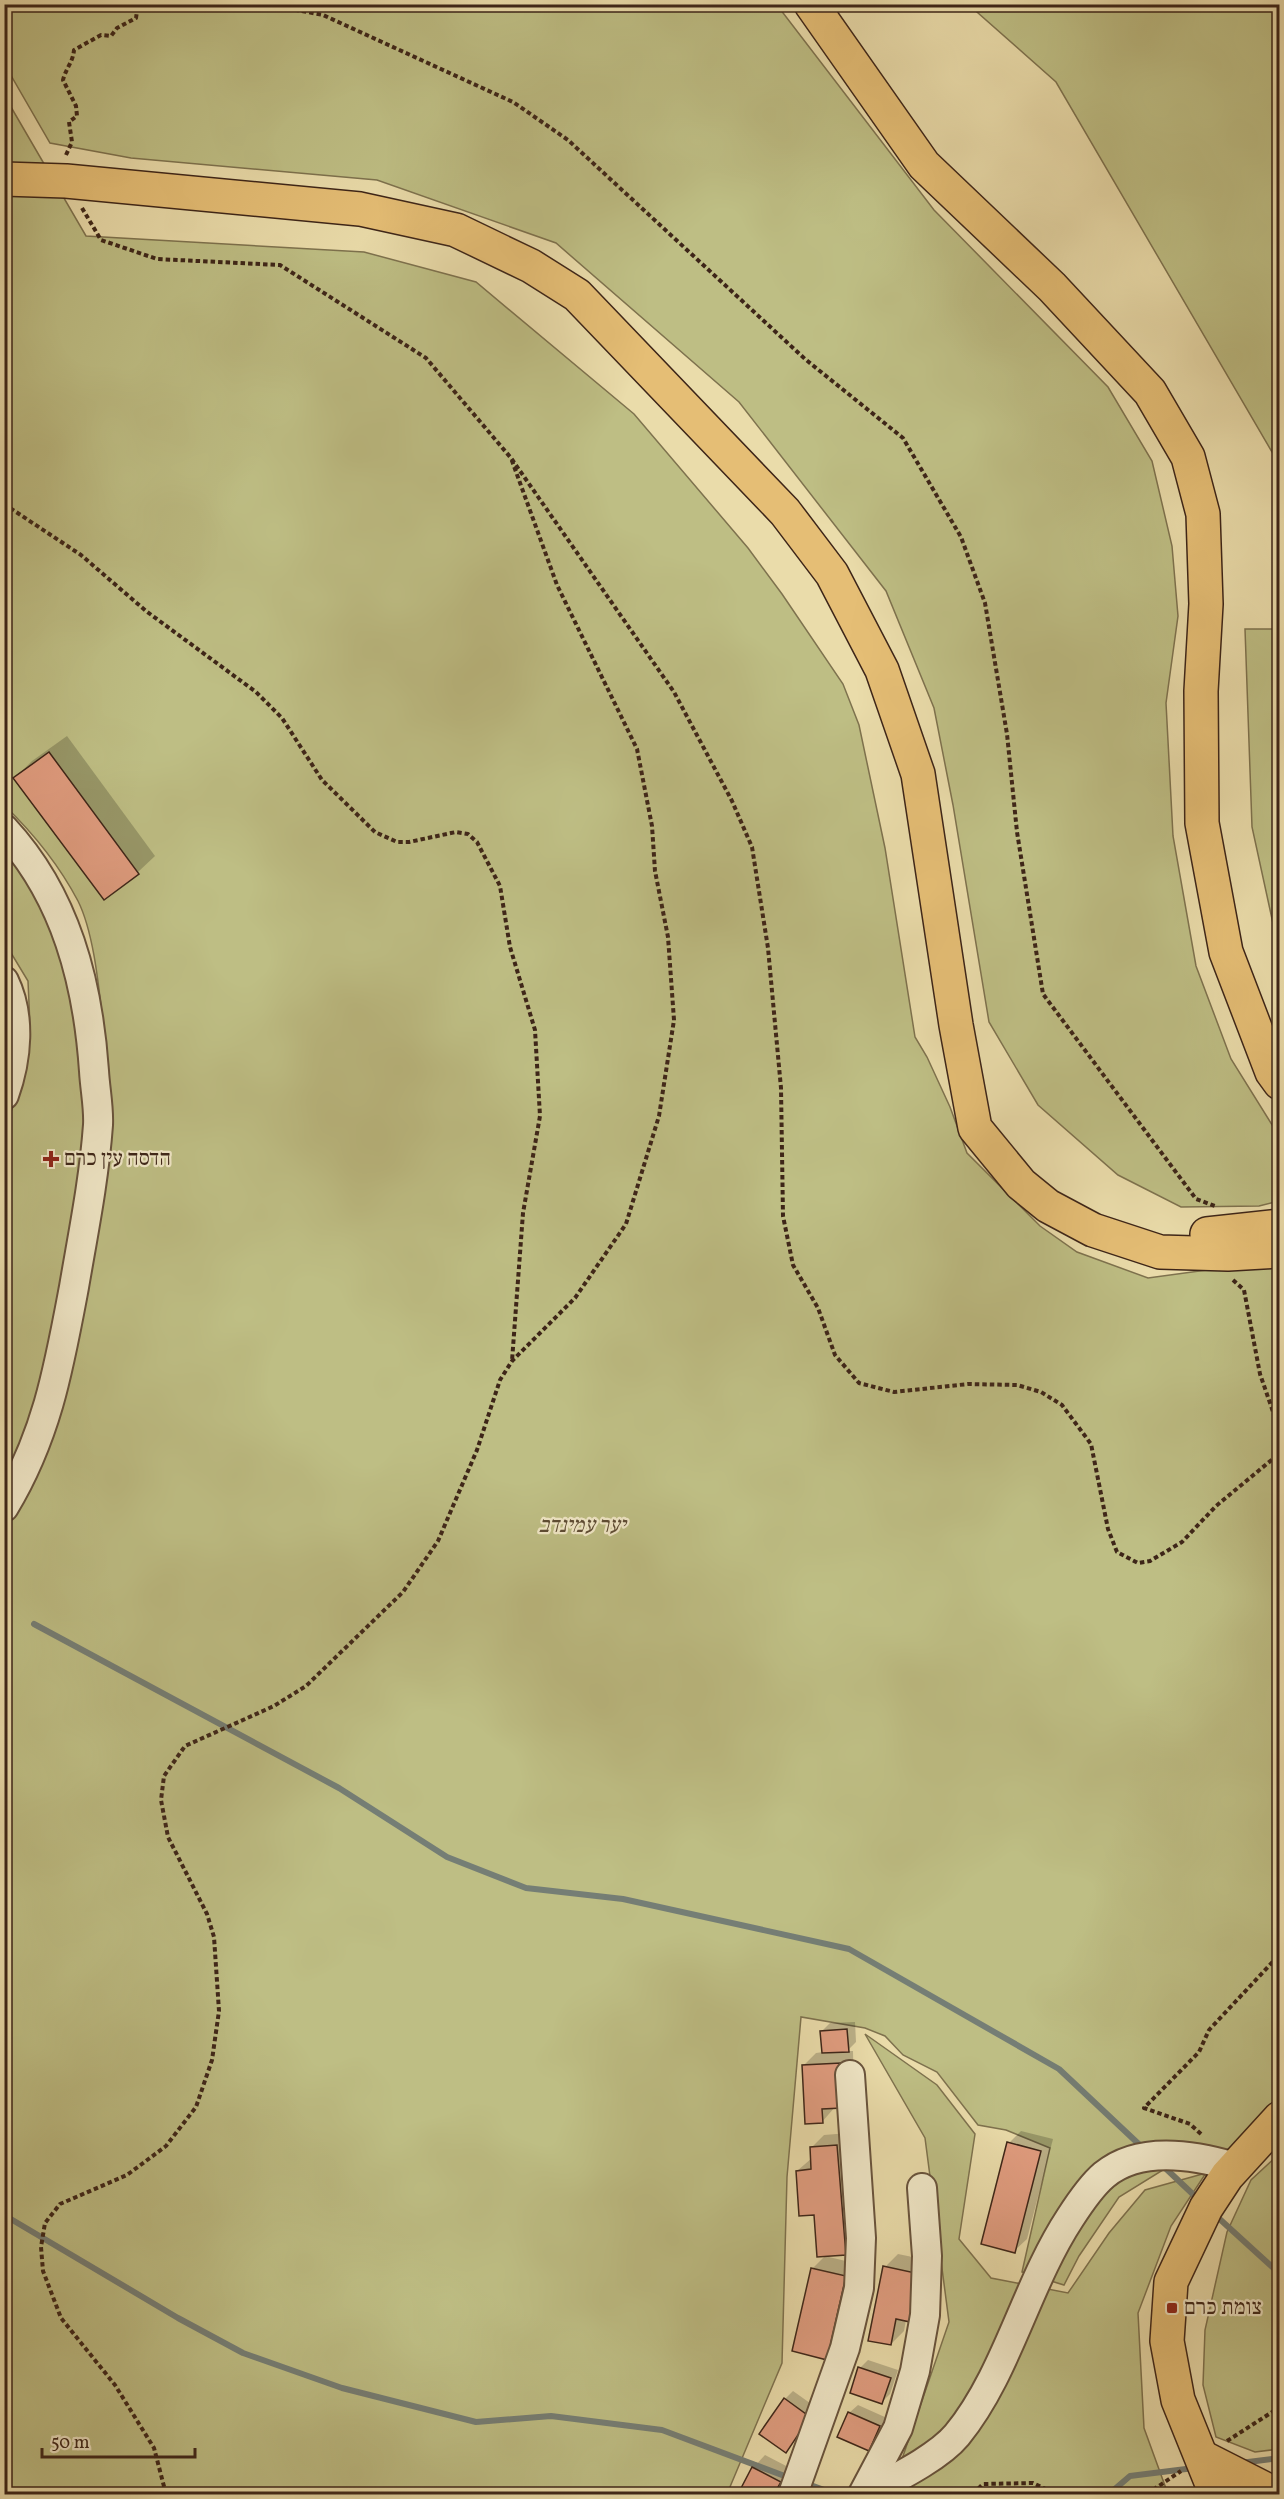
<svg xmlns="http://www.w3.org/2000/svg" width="1284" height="2499" font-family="Vollkorn,'Frank Ruhl Libre',serif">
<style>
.green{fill:#bebe84;stroke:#7e724e;stroke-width:1.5}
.shadow{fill:#0003}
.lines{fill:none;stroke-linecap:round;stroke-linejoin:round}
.stream{stroke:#757e75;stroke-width:6}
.building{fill:#e19d80;stroke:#3d2518;stroke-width:1.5}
.minor-casing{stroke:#68533c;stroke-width:32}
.major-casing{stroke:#3d2518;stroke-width:36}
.path{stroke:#3d2518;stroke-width:4;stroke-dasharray:4.5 3;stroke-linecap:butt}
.minor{stroke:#f1e8c8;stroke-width:28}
.major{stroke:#e5be75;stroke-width:33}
.poi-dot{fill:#8f2418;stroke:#f1e8c8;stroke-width:2}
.labels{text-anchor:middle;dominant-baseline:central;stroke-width:4.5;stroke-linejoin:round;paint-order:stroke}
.poi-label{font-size:22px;fill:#3d2518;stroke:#f1e8c8;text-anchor:start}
.park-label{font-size:22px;font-style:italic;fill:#5d4b33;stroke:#f1e8c8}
</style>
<rect width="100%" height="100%" fill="#eadcaa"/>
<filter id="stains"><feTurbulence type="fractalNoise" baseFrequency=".00333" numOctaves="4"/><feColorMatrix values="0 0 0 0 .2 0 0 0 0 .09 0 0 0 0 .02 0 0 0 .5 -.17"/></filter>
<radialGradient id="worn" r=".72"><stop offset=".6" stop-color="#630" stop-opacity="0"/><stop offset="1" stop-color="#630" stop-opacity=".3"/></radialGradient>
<!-- green -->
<g class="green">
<path d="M4,5h773l157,205 174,177 44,74 20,85 6,70 -12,87 7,133 23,130 35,93 48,77v65l-20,5 -78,1 -63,-32 -80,-70 -49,-83 -36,-217 -19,-97 -48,-117 -147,-189 -183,-159 -179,-63 -246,-22 -81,-15 -45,-78z"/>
<path d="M969,5h310v459l-223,-382z"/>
<path d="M4,95l82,141 278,16 112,30 158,132 114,134 34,46 61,90 16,41 26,123 30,189 12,20 23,50 17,46 73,73 37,26 71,26 103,-14 28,4v838l-56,59 -57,3 -47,29 -40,59 -15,29 -42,-13 28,-124 -44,-18 -28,-5 -41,-53 -34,-17 -18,-19 -20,-8 -64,-11 -14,160 -5,186 -55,131h-722v-973l31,-53 67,-444c-4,-35 -9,-91 -25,-123 -19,-36 -44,-67 -73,-95z"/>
<path d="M1245,629h34v322l-27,-124z"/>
<path d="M5,840l56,87 26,177 -6,77 -29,188 -47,125 -1,-358 18,-62 8,-48 -2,-45 -23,-38z"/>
<path d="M865,2034l72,51 38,49 -16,105 32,39 77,15 41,-60 36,-43 61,-17 -35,53 -33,87 6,115 24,66h-278l59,-172 -24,-184z"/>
<path d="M1279,2154v295l-24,3 -39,-15 -13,-52 2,-55 22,-98 24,-52z"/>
</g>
<!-- shadow -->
<g class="shadow">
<path d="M67,736l88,120 -17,16 -123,-94 17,-17z"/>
<path d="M855,2022l1,20 -9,9h6l1,43 -19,13 -13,15 -18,-57 12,-12 7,-1 -1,-21 8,-8z"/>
<path d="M1021,2131l32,8 -26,100 -13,12 -5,-108z"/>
<path d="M849,2133l9,108 -13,12 -30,-39 -18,-43 15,-13 -1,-10 13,-13z"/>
<path d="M898,2254l34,7 -26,59 -2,11 -13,13 -6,-77z"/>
<path d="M825,2256l33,8 -31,94 -15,-89z"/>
<path d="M868,2360l30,10 -8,24 -8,8 -22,-34z"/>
<path d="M793,2391l24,17 -32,43v-52z"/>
<path d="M858,2405l29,13 -10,23 -9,9 -19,-37z"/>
<path d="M765,2455l27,14 -13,25h-40l14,-26z"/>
</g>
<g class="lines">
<!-- stream -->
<g class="stream">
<path d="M34,1624l305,164 108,69 79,31 97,11 226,50 210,120 85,80"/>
<path d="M1161,2164l38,36"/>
<path d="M1213,2213l67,61"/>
<path d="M4,2215l174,103 65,35 99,35 134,34 75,-6 111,14 128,48"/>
<path d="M1240,2463l40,-5"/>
<path d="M805,2483l30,11"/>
<path d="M1109,2494l21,-18 64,-8"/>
</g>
</g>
<!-- building -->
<g class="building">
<path d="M49,752l90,122 -35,26 -91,-122z"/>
<path d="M847,2029l2,23 -27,1 -2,-22z"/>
<path d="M841,2063l1,45 -20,1 1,14 -18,1 -3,-59z"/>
<path d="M1007,2142l34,9 -26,102 -34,-9z"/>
<path d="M837,2145l9,110 -29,2 -3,-42 -15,1 -3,-45 15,-2 -1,-22z"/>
<path d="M883,2266l37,8 -10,48 -14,-3 -5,26 -23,-4z"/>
<path d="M811,2268l35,8 -19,84 -35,-9z"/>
<path d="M858,2367l33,11 -9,26 -32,-11z"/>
<path d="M784,2398l26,19 -24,36 -27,-19z"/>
<path d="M848,2412l32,14 -11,25 -32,-14z"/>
<path d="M752,2467l29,15 -7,12h-36z"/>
</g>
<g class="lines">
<!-- minor casing -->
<g class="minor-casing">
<g id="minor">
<path d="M4,829c62,67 84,154 90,242 1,18 5,37 4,54 -4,55 -15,109 -24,162 -15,80 -27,149 -70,220"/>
<path d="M4,981c17,35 13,78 0,114"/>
<path d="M793,2494l52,-146 14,-60 2,-50 -11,-163"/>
<path d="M863,2494l35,-66 17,-57 10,-56 2,-59 -5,-68"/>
<path d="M866,2494c26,-14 72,-36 91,-59 50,-61 69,-150 113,-217 9,-14 21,-32 34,-43 36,-30 91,-20 131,-8"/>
</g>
</g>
<!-- major casing -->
<g class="major-casing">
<g id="major">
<path d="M811,4l113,161 128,122 98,105 38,65 15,57 3,90 -5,87 1,132 24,129 46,120 8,11"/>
<path d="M4,179l62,2 294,28 96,21 75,36 46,29 208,217 47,62 50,96 36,104 38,251 19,103 46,56 27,22 45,24 67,22 68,2 52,-3"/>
<path d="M1207,1234l73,-8"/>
<path d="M1202,2457l61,31"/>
<path d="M1216,2494l-38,-94 -11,-59 4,-59 35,-74 21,-32 53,-58"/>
</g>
</g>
<!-- path -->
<g class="path">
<path d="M265,4l58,11 190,87 55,38 237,219 98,79 58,99 24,66 22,131 10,98 26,162 153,205 19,7"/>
<path d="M66,155l6,-13 -3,-20 8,-6 -1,-10 -13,-26c3,-12 10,-18 11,-30l27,-15 10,1 6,-8 19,-10 2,-14"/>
<path d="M82,208l19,32 56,19 123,6 146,93 85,100 163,234 58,109 20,46 16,101 13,140 2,128 10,49 25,43 17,47 24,28 35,9 74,-8 49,1 24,7 21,13 29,39 17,85 9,23 21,11 12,-2 32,-19 34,-36 64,-53"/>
<path d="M4,504l77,51 65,56 110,81 26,26 40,62 53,52 22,10h12l47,-10 12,2 9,8 23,44 10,61 25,83 5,86 -17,97 -11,148"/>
<path d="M1233,1280l11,10 16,84 20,58"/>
<path d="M1201,2134l-11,-10 -46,-16 55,-56 10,-22 71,-76"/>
<path d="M1227,2441l53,-34"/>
<path d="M166,2494l-12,-46 -39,-63 -54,-67 -18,-47 -2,-24 4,-24 15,-19 67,-29 39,-29 30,-39 16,-47 7,-49 -5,-74 -7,-23 -39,-77 -7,-37 3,-24 21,-30 89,-40 32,-20 97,-94 35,-51 39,-91 23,-70 12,-19 63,-63 51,-74 33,-108 15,-96 -6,-83 -13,-66 -3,-45 -15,-77 -80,-164 -46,-127"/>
<path d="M973,2494l10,-10 50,-1 23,11"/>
<path d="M1147,2494l34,-23"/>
</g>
<!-- minor -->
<use href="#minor" class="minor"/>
<!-- major -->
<use href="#major" class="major"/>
</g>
<!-- markers -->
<g class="poi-dot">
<path d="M48 1150h6v6h6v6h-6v6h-6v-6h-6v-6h6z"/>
<rect x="1166" y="2302" width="12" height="12" rx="3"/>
</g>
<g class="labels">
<!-- poi labels -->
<g class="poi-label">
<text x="64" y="1159">הדסה עין כרם</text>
<text x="1184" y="2308">צומת כרם</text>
</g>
<!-- park labels -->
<g class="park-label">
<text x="582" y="1526">יער עמינדב</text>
</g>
</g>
<!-- margin -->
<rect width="1284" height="2499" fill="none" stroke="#eadcaa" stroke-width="24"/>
<rect x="6" y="6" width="1272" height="2487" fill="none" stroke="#3d2518" stroke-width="3"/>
<rect x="12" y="12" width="1260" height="2475" fill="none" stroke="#3d2518" stroke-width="1.5"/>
<!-- scale -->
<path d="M42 2448v9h153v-9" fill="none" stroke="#3d2518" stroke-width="3"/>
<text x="51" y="2448" font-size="18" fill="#3d2518" stroke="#f1e8c8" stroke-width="4.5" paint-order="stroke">50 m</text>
<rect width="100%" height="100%" filter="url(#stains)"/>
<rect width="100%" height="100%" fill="url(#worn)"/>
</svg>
